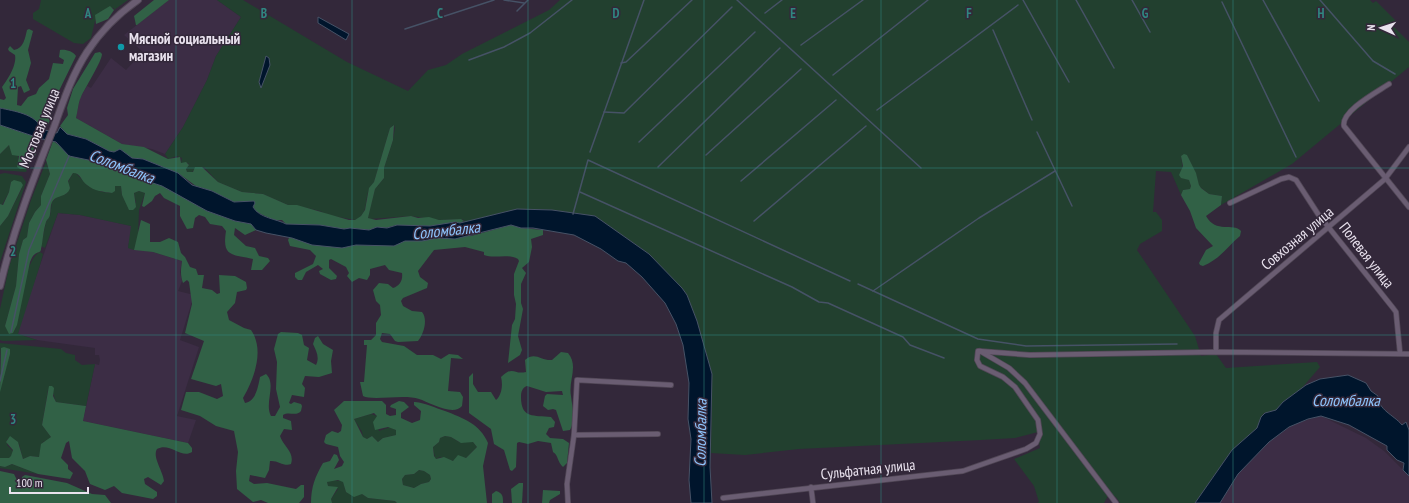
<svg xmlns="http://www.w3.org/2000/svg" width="1409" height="503" font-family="'PT Sans Narrow',sans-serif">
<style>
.built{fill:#3c2d45}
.green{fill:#22402f}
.forest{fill:#316146;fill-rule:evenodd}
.water{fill:#00152c;stroke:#465266}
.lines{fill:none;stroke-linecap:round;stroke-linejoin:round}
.stream{stroke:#465266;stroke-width:1.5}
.street-casing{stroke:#514756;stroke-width:6}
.secondary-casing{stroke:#514756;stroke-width:8}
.street{stroke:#6a5d72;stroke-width:4.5}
.secondary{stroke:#6a5d72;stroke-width:6}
.grid{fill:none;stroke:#308681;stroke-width:1;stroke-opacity:0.55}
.culture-dot{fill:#0f9aa8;stroke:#33283a;stroke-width:1.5}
.labels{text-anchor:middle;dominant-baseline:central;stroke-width:3;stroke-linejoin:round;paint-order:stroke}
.poi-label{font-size:15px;font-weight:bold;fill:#e9e2ee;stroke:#33283a;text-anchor:start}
.street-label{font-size:15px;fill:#e9e2ee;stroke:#33283a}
.water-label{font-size:16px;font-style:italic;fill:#8ec5fe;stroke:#33283a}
.grid-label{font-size:13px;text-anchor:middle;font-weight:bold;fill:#308681;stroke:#33283a;stroke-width:3;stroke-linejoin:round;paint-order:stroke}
</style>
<rect width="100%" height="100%" fill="#33283a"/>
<!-- built -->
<g class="built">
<path d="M169,0h48l24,17 -25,39 -9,24 -24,47 -18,27 -13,-5 -30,-5 -46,-26 4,-20 7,-12 4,2 20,-30 15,12 17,-18 -19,-17z"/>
<path d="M58,213l22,2 52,11 -4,22 25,4 29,9 -2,11 2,9 -4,10 16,4 -14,45 19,7 -22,69 19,4 -8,23 -105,-22 12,-57 4,1 1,-5 -1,-5h-4v-7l-58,-8 -19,-6 1,-8z"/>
<path d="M1321,416l45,22 18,13 25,25v27h-189l18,-29 31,-32 25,-18z"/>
</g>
<!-- green -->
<g class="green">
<path d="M41,0h87l-14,10v-2h-7l-2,3 -7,2 -3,8 -4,17 -8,6 -9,-1 -41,-24v-6l6,-4z"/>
<path d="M217,0h26l104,62 61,29 20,-21 18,-5 16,-11 87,-44 11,-10h810l3,3 3,-2 20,20 -3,5 16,16v25l-117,97 -71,41 1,-9 -13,-2 -10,-8 -3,-12 -9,-19 -6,1 3,22 5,2 2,6 -1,3 -7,1 -2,5 -10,-23 -15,-1 -3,41h3l6,8v11l-22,13 -3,6 58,86 6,20 15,-2 10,14 91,-6 3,5 -19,22 -18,13 -7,8 -12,3 -3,4 -4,11 -25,22 -37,53h-75l-4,-6 -8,-1 -4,7h-67l2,-1 -5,-16 -20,-27 26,-11 -2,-16 -23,6 -34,2 -182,9 -54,6 -34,-2 1,-79 -10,-35 -15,-44 -38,-41 -54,-38 -43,-6 -35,-1 -50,13h-3v-2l-3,-1 -22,1 -28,-4 -42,3 -1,-2 7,-28 9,-11v-10l9,-28 2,-12 -1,-3 -4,3 -16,54c-2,3 -4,5 -5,8 -5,11 0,24 -14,30l-27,-5 -8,-4 -26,-6h-6l-25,-11 -21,-2 -24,-10 -14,-15 -10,3 -3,3 -4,-1 -1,-3 3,-4 -1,-2h-7l1,-5 -5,-2 -9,3 -3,-5 18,-27 24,-47 9,-24 25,-39z"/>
<path d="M9,145l9,11v7l8,6 2,-2 -2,5 -26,-2v-16z"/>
<path d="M46,162l4,12 -9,22v9l-6,7 -6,11 -2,14 -4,3 -4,14 -3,32 -11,40 8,7 2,-3c6,-18 9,-71 25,-78l3,2 -3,11 -22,69 19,6 -34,1 -3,-1v-31l9,-42 22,-67z"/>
<path d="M75,172l13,14 14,6 10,1 3,-7h6l1,9 4,7 10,1 -2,-10 5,-2 6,2 -6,17 -1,26 -4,14 -6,-2 3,-22 -51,-11 -22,-2 -13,35 -4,-2 5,-24 4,-6 2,-14 6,-6 8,-2 4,-6 -2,-6 5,-9z"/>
<path d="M5,173l17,3 4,6 -26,80v-36l8,-10 14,-28 -11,-6 -2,10 -7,13 -2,-1v-30z"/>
<path d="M0,343l61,6 5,4 9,2v5l7,5 13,-1 -9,42 -30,-4 -3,-9 -5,-3 -6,35 9,12 -1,3 -7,2 -4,15 -9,-1 -7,3 -4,-15 -12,-5v6l6,6 -2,6 -2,1h-9v-69l10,-35 -9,-6 -1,7z"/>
<path d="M371,414l6,2 2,15 11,-4 6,3v5l-13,3 -5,4 -6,-6 -5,3 -4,-2 -1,-5 -8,-13z"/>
<path d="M445,436l6,1 8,5h14l4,5 -11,11 -4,-1 -9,4 -13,-4 -4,2 -1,-1 -2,-11 6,-5 1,-4z"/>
<path d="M12,464l26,10 -38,-6v-2l5,1z"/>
<path d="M419,470l5,1 6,4 1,4 -2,3 -8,2 -7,4 -11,-3 -1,-6 3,-4 9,-1z"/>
<path d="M329,480l14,1 3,11 4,2h12l6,4 27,3 2,2h-65l-1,-4 7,-10 -10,-3 -1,-4z"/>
</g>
<!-- forest -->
<g class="forest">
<path d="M154,0h15l-32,25h-1l-2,-9z"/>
<path d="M110,6l4,4 -6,9 -12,5 -1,-9z"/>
<path d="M29,29l4,2 -5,19 3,13 -5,17 4,10 -6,3 -3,-7 -3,1 -1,18 4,1 7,-9 8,-3 3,-6 10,-9 4,-16 10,1 1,-4 -5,-3 1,-7c5,-1 13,1 16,6l-22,45c-1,9 -3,22 -10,29l-17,-15 -27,-7v-9l4,1 2,-2 -4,-11c6,-8 15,-22 13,-32l-6,-4 -1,-2 2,-3 4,4c10,-2 11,-12 13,-20z"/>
<path d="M100,52l2,2c0,7 -17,34 -21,43 -3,6 -3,14 -5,21l46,26 22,3 24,12 12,-2 1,6 5,-1 3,3 -3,4 1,3h6l2,-5h7l16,15 24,10 21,2 25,11h9l52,15h6l6,-4 4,-6 4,-22 5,-6 16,-54 4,-3 -1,15 -9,28v10l-9,11 -7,29 8,2 35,-4 7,2 11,-1 10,3 22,-1 3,2 -4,2 -30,3 -34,-1 -10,3 -9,-1 -8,3 -19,-2 -6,1 -24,-4 -34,-1 -4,-4h-9l-18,-9 -3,-10 -18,1 -22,-11 -16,-5 -18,-13 -35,-14 -11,-1 -12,-9 -6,3 -5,-1 -23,-12 -19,-5 -7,-8 8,-11 -1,-7 6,-19 22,-36z"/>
<path d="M0,125l36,12 4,3 -5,16 -9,13h-6l-3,-2 2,-11 -7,-1 -3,-10 -9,9z"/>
<path d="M53,141l10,7 6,8 29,6 27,12 38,12 44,25 28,10 16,3 5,6 -11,5 -10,-7 -1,7 12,11 9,2 4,8 9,2 2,3 -8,9h-11l2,-11c-22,-5 -31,-2 -27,-28l-4,-5 -12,-2 -5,-7 -6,-2 -4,3 -2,10 -6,1 -7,-13v-10l-16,-8 -4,-5 -5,3 -3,5 -8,6 -2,-1 3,-13 -6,-2 -5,2 2,14 -3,3h-4l-7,-15 -1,-9h-6v5l-3,2c-8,-1 -18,-2 -25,-8 -6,-4 -6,-12 -14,-12l-5,8 2,7c-3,10 -13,6 -18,14 -2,4 -1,8 -2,12 0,4 -3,5 -4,8 -3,9 -3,19 -5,27 0,4 -4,3 -6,5 -3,2 -4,6 -5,8l-13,63 -4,8 -4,1 -4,-8 11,-40 3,-32 4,-14 4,-3 2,-14 6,-11 6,-7v-9l9,-22 -4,-14z"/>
<path d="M1184,154l3,1 9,18 3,12 2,3 8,6 13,2 -1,9 -15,11c10,18 27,6 35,15l-1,5c-13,11 -20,23 -37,30l-3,-1 -1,-2 7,-13 7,-4 -17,-18 -6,-17 -9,-16 2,-5 7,-1 1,-3 -2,-6 -8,-2 -2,-3 4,-9 -2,-10z"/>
<path d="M14,180l7,2 2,3 -15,31 -8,10v-22l3,1 6,-13 2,-10z"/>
<path d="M141,220l9,4v18h10l9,-4 9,4 3,11 4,4 5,10 6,2 2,6h6l-2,13 10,2 5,4 3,-1 -1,-18 16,1 11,6 1,6 -1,2 -9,2 -2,11 -8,9 2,8 15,8 7,2c14,20 3,49 -8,68l2,5c11,-2 13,-16 15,-26l6,-3c11,10 -2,29 5,42h4l5,-9 -4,-18 1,-27 -3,-13 4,-15 3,-2 17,1 4,2 2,10 5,3 -2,12 9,5c4,-8 0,-14 -3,-21l2,-6 3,-2 5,8 10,6 -2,11 1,12 -13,4 -14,-1 -3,8 3,4 -1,9 -12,-2 -3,8 2,1 3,-2 7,2 1,2 -1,5c-5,6 -12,0 -18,4v3l8,3 1,9 -8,-1 -4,7c3,10 15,16 11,28 -7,3 -13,-4 -21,-3l-1,9 -4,8 -15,-3 -1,6 5,3 13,-1 29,6 5,-4h3v12l-5,6h-31l-7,-3 -8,2 -16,-13 -1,-18 2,-19 -4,-21 -18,-5 -16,-10 -19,-6 5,-18h13l18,7 6,-3 -2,-12 -5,2 -25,-7 13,-38 -19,-8 7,-29 -3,-22 -2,-2 -4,3c-3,-8 -2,-14 -1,-22l-29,-9 -19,-2z"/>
<path d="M511,225l10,3 22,2v5l-12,4 1,8 -3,15 -7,6 4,5 -5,11v19l2,6 -5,27 4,14 -2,5 -12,8 4,-38 3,-6 1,-15 -2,-9v-21l5,-13 -1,-2c-11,-6 -23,0 -34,-4v-3l-19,-5 -31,3 -16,21 2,6 8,6 -1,5 -24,10 -2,3 2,5 9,5 10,1c6,7 2,22 -4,29l-20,1 -3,-1 -5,-7 -8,-1 -2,6 2,3 22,4 13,9h16l8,4 8,-5 9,1 5,4 -12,-1 -3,33 12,1 3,5 -1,9c-9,11 -33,-4 -43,-7 -14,-5 -47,2 -56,-3l-3,-14h4l3,-37h-3v-5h7l5,-5v-12l5,-8 -1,-10 -4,-4 -3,-11 6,-7 9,1 5,4c7,-2 10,-8 9,-15l-13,-3 -4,-5 -15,4v6l-3,5 -8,-2 -7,4 -5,-6 2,-3 -3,-6 -15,-8 -2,1v8l8,8 -1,3 -5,1 -11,-6 -1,-3 4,-2 -5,-4 -12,7 -4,8h-4l-3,-3v-4l18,-9 3,-8 -6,-6 -20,-4 -2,-6 1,-2 182,-2z"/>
<path d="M4,347l6,2v5l-10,38 1,-44z"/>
<path d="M561,352l7,1c11,13 0,28 3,43 1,10 5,24 -1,34l-7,1 -7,-21 -3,-1 -5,1 -5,-4 2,-10 2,-2 16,1 -1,-4 -16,1 -19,-6c-5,2 -6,6 -6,11 0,22 13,18 30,20l4,5 -1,5 -5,1 -3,6 4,4 13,1 6,4 -2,20 -4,4c-6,-5 -4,-11 -10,-15l-2,-9 -13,-2 -10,3 -9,-2 -2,1 -1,24 -4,4 -2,-1 -6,-20 -10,-6 -3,-15 -22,-16v-36l4,-4v11l5,8h13l5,8c6,-5 7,-16 5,-23 13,-12 12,-2 25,-5l-1,-12c10,-9 16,1 27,0z"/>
<path d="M49,386h3l2,2 -1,8 3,6 30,4 -3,15 105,22 4,5v4c-11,7 -22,-10 -35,-3 -5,8 6,22 7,32l-3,4 -13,-8 -4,2 1,5 12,8v4l-4,3 -31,-6 -8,-7 -9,4 -15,-6 -5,-13 -13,-13 -3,-17 -3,2 -5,15 7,7v4l5,4 -3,6 -32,-5 -26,-10 -7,3 -5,-1v-8h9l2,-2 2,-6 -7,-8 4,-6 8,6 5,17 7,-3 9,1 2,-13 10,-7 -9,-12z"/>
<path d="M344,401h38l4,4v9l4,2 6,-1v-6l-6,-2 1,-2 8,-4 5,1 5,5 -8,6v5l11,5 8,-3 1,-9 -7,-6v-3h1c11,1 20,6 30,9 18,7 35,13 43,32l-5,23 4,37h-90l-2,-2 -27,-3 -6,-4 -8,3 -8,-5 -3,-10 -5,-2 -11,2 1,4 10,1 -7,12 1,4h-21c0,-16 4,-26 12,-40l7,-2 4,-7 3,1 2,5 -5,9 8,-3 2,-4 -4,-6 -2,-9 -12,-3 -2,-2 2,-7 6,-4 6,2 3,-2 1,-6 -8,-15zM374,413l3,3 -4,6 2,8 13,-3 8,3v5l-13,3 -5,4 -6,-6 -5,3 -4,-2 -9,-18zM445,436l6,1 10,6 12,-1 4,5 -11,11 -8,-3 -5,6 -9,-4 -8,2 -2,-3 -1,-9 6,-5 1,-4zM419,470l5,1 6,4 1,4 -2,3 -8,2 -7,4 -11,-3 -1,-6 3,-4 9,-1z"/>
<path d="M0,471l14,3 5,10 3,-2v-5l3,-2 42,8 25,11 13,1 6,8h-111z"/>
<path d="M519,483h4v3l-1,17h-10l-1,-14z"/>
<path d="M543,490l17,1v3l-10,6 -1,3h-7z"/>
<path d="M496,491c7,2 7,6 7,12h-11v-9z"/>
</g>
<!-- water -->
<g class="water">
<path d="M318,17l31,17 -3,6 -28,-17z"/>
<path d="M266,56l3,2 1,7 -9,23 -2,-6z"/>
<path d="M0,108c13,3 37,6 41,21l16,4 3,-6 7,7 19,5 23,12 5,1 6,-3 12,9 11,1 35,14 14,12 20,6 22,11 20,-1 1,2 -2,4c6,11 24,12 33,17l34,1 24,4 6,-1 19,2 8,-3 10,1 10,-3 33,1 25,-4 5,1 57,-14 35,1 43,6 54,38 33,34 5,7 10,26 15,53 -2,93 2,36h-21l-2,-23 2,-41 -3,-20 1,-36 -6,-38 -7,-21 -11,-21 -23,-26 -16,-14 -8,-2 -17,-12 -27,-14 -41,-7h-12l-10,-3 -56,14 -17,-1 -16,3h-17l-11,5 -38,-1 -14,3 -30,-3 -20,-7 -26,-5 -10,-3 -5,-6 -16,-3 -28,-10 -45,-25 -37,-12 -27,-12 -29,-6 -13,-14 -13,-3 -3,1 -4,-3 -36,-12z"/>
<path d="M1348,375l18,8 5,8 7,5c0,14 16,19 24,29l4,-3 3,8v46l-6,-6 1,-7 -7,-3 -10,-10v-4l-38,-21 -28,-9 -13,3 -19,8 -20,15 -31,32 -18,29h-25l37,-53 25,-22 4,-11 4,-4 11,-3 7,-8 23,-17 14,-6z"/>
</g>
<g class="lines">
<!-- stream -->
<g class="stream">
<path d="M504,0l20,3"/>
<path d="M737,0l184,168"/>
<path d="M1023,0l46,82"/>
<path d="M1076,0l38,68"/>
<path d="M1132,0l18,32"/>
<path d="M1263,0l56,101"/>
<path d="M1320,0l53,61 22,13"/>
<path d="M1222,2l74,155"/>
<path d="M517,11l11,-11"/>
<path d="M765,13l17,-13"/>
<path d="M405,29l89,-29"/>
<path d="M993,30l39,90"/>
<path d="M801,45l62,-45"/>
<path d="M469,60l35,-13 26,-14 42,-33"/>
<path d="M621,63l5,-1 66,-62"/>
<path d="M833,75l95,-75"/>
<path d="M877,110l141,-105"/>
<path d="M604,112l20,1 108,-106"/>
<path d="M1037,132l35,74"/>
<path d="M639,142l116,-110"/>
<path d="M590,152l54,-152"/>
<path d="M706,155l95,-86"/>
<path d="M658,167l122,-119"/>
<path d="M741,181l95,-81"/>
<path d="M580,192l212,95 27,15 9,1 75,34 7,8 34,13"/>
<path d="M573,214l15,-54 262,121"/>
<path d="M754,221l112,-95"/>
<path d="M858,284l120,55 48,7 151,-2"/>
<path d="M873,291l106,-73 76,-47"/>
<path d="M11,332l18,-82 40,-94"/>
<path d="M0,381l7,-31"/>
</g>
<!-- street casing -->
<g class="street-casing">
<g id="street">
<path d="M1389,84c-12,8 -48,27 -45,42l65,81"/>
<path d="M1230,203l51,-24 8,-2 7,3 22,34 75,94 3,4 4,41"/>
<path d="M980,351l29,17 16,15 91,120"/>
<path d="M1216,352v-19l3,-13 166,-141 24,-32"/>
<path d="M574,435l84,-1"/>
<path d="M811,487l2,16"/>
<path d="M723,498l240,-27 63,-22 10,-6 4,-9 -2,-14 -23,-33 -12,-10 -23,-11 -3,-6 1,-9 52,4 186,-3 193,2"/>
<path d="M568,503l-1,-19 7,-49 3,-55 94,5"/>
</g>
</g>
<!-- secondary casing -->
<g class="secondary-casing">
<path id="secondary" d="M0,286c13,-55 33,-107 54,-159 9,-25 18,-52 33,-75 13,-20 31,-38 51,-52"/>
</g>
<!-- street -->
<use href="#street" class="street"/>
<!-- secondary -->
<use href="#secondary" class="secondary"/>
</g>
<!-- grid -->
<path class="grid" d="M176,0v503M352,0v503M528,0v503M704,0v503M881,0v503M1057,0v503M1233,0v503M0,168h1409M0,335h1409"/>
<!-- markers -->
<circle class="culture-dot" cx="121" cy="47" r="4"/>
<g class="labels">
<!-- poi labels -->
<g class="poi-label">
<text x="129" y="38">Мясной социальный<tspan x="129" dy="17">магазин</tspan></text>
</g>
<!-- street labels -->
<g class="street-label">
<text transform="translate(39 128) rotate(-68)">Мостовая улица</text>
<text transform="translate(1297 238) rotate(-40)">Совхозная улица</text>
<text transform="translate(1367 255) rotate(52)">Полевая улица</text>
<text transform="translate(868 469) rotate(-6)">Сульфатная улица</text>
</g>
<!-- water labels -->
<g class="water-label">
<text transform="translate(122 166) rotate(21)">Соломбалка</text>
<text transform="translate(446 230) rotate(-6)">Соломбалка</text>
<text x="1346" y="400">Соломбалка</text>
<text transform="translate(700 433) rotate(-89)">Соломбалка</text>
</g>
</g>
<g class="grid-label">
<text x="88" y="18">A</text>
<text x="264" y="18">B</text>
<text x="440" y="18">C</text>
<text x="616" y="18">D</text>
<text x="793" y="18">E</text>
<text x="969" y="18">F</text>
<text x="1145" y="18">G</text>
<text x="1321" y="18">H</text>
<text x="13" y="88">1</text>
<text x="13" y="256">2</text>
<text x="13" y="424">3</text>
</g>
<!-- north arrow -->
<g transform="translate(1381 28) rotate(273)" stroke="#33283a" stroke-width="3" paint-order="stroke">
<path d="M0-3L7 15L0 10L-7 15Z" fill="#e9e2ee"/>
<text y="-6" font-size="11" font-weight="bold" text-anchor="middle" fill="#e9e2ee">N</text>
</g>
<!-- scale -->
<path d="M10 487v6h78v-6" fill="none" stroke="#e9e2ee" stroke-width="2"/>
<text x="16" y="487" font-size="12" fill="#e9e2ee" stroke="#33283a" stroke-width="3" paint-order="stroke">100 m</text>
</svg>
